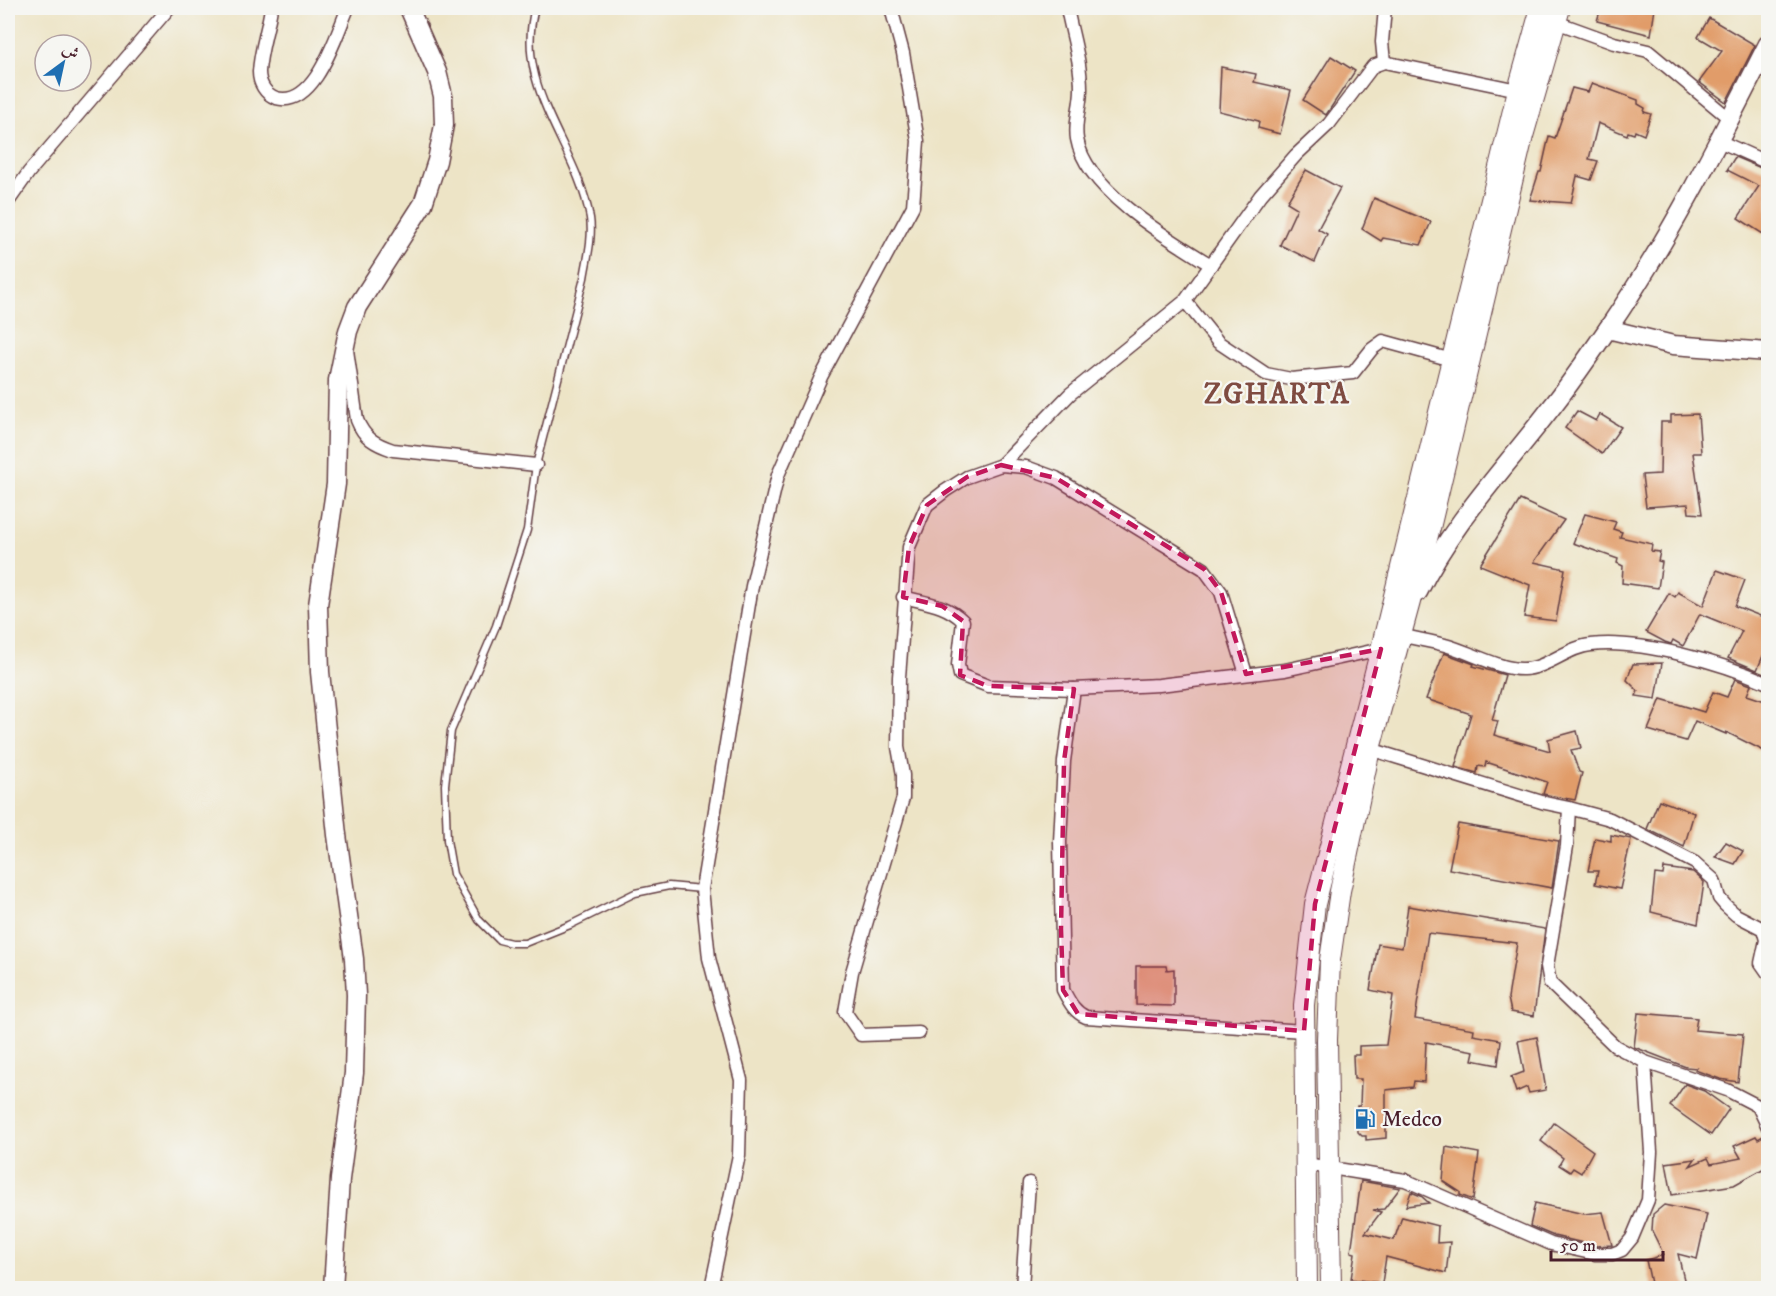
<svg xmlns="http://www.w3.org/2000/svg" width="1776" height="1296" font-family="'IM FELL DW Pica',Amiri,serif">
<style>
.building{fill:#e19c69}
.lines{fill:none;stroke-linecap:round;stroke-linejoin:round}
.lane-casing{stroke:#623d42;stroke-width:9}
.street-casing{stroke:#623d42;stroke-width:15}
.secondary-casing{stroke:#623d42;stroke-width:21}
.primary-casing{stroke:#623d42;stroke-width:22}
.lane{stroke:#fff;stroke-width:6}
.street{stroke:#fff;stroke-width:12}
.secondary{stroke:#fff;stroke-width:18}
.primary{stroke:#fff;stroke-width:20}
.marked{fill:#c2185b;fill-opacity:0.2;stroke:#c2185b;stroke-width:4.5;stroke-dasharray:12 8;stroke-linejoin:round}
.labels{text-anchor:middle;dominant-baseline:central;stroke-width:4.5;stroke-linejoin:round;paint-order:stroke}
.poi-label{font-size:22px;fill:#4a1f2b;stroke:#f6f6f2;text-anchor:start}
.district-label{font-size:28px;font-weight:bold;letter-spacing:1.5px;fill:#7f4b41;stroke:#f6f6f2}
</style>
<rect width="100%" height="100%" fill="#f6f6f2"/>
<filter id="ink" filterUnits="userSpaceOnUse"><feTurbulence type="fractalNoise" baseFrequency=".0167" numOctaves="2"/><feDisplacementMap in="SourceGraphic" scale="12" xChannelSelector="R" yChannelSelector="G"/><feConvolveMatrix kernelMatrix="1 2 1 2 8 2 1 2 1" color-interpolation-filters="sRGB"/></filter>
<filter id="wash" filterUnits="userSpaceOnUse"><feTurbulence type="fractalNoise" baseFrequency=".008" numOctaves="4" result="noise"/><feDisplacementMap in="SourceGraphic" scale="24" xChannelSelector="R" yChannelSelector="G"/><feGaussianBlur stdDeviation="1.35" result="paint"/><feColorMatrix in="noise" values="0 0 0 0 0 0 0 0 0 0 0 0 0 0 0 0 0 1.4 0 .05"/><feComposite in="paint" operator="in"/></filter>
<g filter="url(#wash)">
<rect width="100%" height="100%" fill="#ede4c6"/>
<g id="blocks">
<!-- building -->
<g class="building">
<path d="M1601,8h54l-4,27 -54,-14z"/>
<path d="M1709,18l46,27 -29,57 -27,-20 23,-31 -24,-14z"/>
<path d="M1331,56l24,15 -29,44 -23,-15z"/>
<path d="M1221,67l35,7 -2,8 37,8 -11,44 -22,-6 1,-7 -40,-10z"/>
<path d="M1592,83l46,17v4l7,4 -1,4 7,2 -7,21 -9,-4 -1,3 -6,-2 -1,3 -29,-12 -9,36 9,2 -7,19 -14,-4 -6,27 -41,-3 9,-28h2l8,-36 6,2 17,-50 16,4z"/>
<path d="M1735,157l33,14v56l-5,7 -25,-16 21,-32 -32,-16z"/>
<path d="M1306,170l34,18 -22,41 9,5 -12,28 -35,-17 17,-37 -10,-6z"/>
<path d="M1374,198l57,24 -10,23 -38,-7 -2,3 -19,-12z"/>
<path d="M1577,411l19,10 4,-7 21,13 -19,27 -37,-26z"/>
<path d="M1698,414l3,39h-8l9,61 -13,-1 -1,-9 -42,3 -4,-32 18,-1 1,-52h10v-7z"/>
<path d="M1520,500l44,20 -30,42 31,7 -9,52 -32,-4 6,-32 -50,-20z"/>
<path d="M1585,514l31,8 -3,7 9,3 -2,5 32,7 -1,7 9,1 -2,9 4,1 -4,26 -36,-5 1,-17 -6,-3 1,-4 -45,-16z"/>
<path d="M1717,570l28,10 -10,26 33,13v39l-5,-2 -6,14 -29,-12 14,-27 -42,-17 -17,32 -10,-6 -2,4 -6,-2 -19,-10 23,-39 6,4 3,-5 25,14z"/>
<path d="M1444,653l30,11 -1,2 32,9 -13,45 6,1 -4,14 56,16 -2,-12 29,-8 4,17 -10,2 8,22 3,1 -7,27 -32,-6 4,-12 -61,-20 -1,5 -7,-1 -1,7 -22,-6 16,-53 -45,-15z"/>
<path d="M1662,663l-6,36 -20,-3 2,-5 -11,-11 6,-16z"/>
<path d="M1735,679l16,6 -4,10 21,7v51l-42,-21v2l-31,-13 -9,20 -38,-11 13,-31 43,13 9,-20 14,5z"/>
<path d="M1659,800l35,13 -10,34 -37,-18z"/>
<path d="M1458,824l101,17 -7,47 -103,-19z"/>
<path d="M1611,835l20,4 -11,50 -25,-5 3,-13h-10l7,-33 16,3z"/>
<path d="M1726,842l17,9 -8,13 -20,-7z"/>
<path d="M1664,868l29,4 11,10 -6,42 -47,-12 4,-38 8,1z"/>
<path d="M1408,906l137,23 -11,87 -23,-4 -3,-14 9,-55 -89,-10 -13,86 59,10 -1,6 28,5 -3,25 -26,-5 2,-9 -48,-9 -2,40 -10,-1 -1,6 -27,3v48l-20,2v-4h-4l-4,-4 -1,-26h3l1,-27h-7l-1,-24h6v-9l27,-1 7,-50 -23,-5 8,-46 24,4z"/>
<path d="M1136,966h30l1,4 7,-1v37l-38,-1z"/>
<path d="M1638,1013l59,5 -2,12 48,4 -5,48 -18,-3 -25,-9 2,-2 -11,-1 -52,-20z"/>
<path d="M1537,1037l9,53 -17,3 -2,-6 -11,5 -5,-15 13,-5 -6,-31z"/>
<path d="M1685,1084l19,7 25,18 -18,26 -41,-29z"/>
<path d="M1554,1123l39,28 -12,22 -8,-5 -3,4 -11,-7 4,-7 -22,-17z"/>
<path d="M1765,1135h3v31l-34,19 -62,10 -6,-32 29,-4 -5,7 18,-8 3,6 30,-6 -7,-12 22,-10 2,3z"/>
<path d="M1446,1147l33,6 -6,47 -13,-5v-3l-17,-11z"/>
<path d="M1361,1181l39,7 -16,21 -11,1 8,2 -16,21 29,7 8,-23 36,9 -1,17 13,-1 -4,31 -60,-16 -4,26 -31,-4 4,-26 -4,-1z"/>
<path d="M1411,1192l10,4 8,7 -23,3z"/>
<path d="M1535,1203l49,11 19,-2 9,33 -16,1 -42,-10 -24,-10z"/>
<path d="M1664,1205l43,9 -10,45 -19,-5 8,34h-34l-6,-28 18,-5 -12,-24 1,-17z"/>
</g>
</g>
</g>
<g filter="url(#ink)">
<use href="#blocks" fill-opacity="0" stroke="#623d42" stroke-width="1.5"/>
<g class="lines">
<!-- lane casing -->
<g class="lane-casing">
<path id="lane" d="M535,8c-22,79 42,137 55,210 3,20 -3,41 -6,60l-48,187 -9,65 -31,96 -45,105 -6,54 2,55 6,34 26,46 20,20 12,3h14l45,-18 65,-32 34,-7 33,3"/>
</g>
<!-- street casing -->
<g class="street-casing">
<g id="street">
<path d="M271,8c-3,21 -11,43 -12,64 0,11 6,22 17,26 39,11 60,-63 72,-90"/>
<path d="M1067,8c5,27 14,53 14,81 0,17 -7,33 -4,50 9,52 92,100 134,126"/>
<path d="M1556,22l58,21 34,8 82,68"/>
<path d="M1384,62l-2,-20 3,-34"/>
<path d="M1719,141l49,22"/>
<path d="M8,202l21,-30 140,-164"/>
<path d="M1185,301l33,41 48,32 25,5 62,-6 19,-24 11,-8 69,19"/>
<path d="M347,350l10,70c7,18 18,24 36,30l143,15"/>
<path d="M1001,465l69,-71 115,-93 75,-105 36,-41 33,-31 44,-58 11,-4 134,28"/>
<path d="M903,597c23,6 43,7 60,24l-5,44 2,10 28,11 86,3"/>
<path d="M1400,635c15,4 31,6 45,10 23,6 56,25 78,24 24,0 44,-22 68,-24 50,-6 131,18 177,38"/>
<path d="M1370,749l175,54 24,5 -2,38 -20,120 3,17 65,63 30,16 82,28 31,16 10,21"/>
<path d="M1569,808l41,11 85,44 19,17 5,18 6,7 11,10 27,14 3,11 -5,23 7,10"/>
<path d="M1304,1031l-218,-14c-12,-5 -17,-16 -23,-27l-3,-148 4,-81 10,-72 85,-4 126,-15 96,-21"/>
<path d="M919,1033l-58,2 -16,-23 7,-40 51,-174v-23l-5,-28 1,-70 10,-130 18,-42 18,-14 22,-14 34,-12 25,2 30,11 148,91 17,23 25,82"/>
<path d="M1306,1164l99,16 146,64 44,10h17l10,-4 10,-12 16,-38 3,-48 -6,-90"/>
<path d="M711,1288l28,-133 2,-75 -32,-122 -7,-69 50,-303 26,-111 43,-98 92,-171 5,-65 -15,-88 -12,-45"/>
<path d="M1022,1288l7,-105"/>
</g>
</g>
<!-- secondary casing -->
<g class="secondary-casing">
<g id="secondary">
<path d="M1608,329l65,16 95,7"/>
<path d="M1418,592c34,-69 87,-124 133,-184 20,-25 38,-52 56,-78 62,-90 112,-189 161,-286"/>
<path d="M333,1288l7,-109 14,-106 2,-78 -2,-36 -17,-124 -17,-163 -2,-67 18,-121 2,-104 10,-49 9,-24 66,-103 14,-43 7,-36 -1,-29 -6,-24 -28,-64"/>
</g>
</g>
<!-- primary casing -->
<g class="primary-casing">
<g id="primary">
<path d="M1307,1288l-3,-283 11,-101 66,-255 137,-559 23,-82"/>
<path d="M1331,1288l-4,-248 3,-80 10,-69 30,-142 60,-221 93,-392 37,-128"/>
</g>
</g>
<!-- lane -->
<use href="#lane" class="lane"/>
<!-- street -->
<use href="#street" class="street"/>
<!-- secondary -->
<use href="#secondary" class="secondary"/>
<!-- primary -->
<use href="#primary" class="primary"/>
</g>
</g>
<!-- marked area -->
<path class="marked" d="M1001,465l55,13 148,91 17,23 25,82 135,-25 -66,255 -11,127 -226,-17 -15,-24 -2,-61 3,-168 10,-72 -86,-3 -28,-11 3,-54 -21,-15 -39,-9 6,-50 18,-42 40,-28z"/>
<!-- icons -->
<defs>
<g id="fuel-bare" transform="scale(1.62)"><path d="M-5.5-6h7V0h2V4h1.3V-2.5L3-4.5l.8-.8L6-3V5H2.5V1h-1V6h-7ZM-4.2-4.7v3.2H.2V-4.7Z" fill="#1f6fb2" stroke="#f6f6f2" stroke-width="2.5" paint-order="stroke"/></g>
</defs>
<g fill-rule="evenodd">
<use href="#fuel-bare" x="1365" y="1119"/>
</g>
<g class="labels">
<!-- poi labels -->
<g class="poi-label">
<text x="1382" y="1119">Medco</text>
</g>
<!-- district labels -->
<g class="district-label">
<text x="1277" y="394">ZGHARTA</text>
</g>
</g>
<!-- margin -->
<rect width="1776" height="1296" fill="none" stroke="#f6f6f2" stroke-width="30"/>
<!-- north arrow -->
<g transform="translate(63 63) rotate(33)"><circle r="28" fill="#f6f6f2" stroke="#b1a0a2" stroke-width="1.5"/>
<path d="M0-4.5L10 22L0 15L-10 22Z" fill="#1f6fb2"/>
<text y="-9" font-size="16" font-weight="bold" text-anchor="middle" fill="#4a1f2b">ش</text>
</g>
<!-- scale -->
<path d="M1551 1251v9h112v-9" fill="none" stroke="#4a1f2b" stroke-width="3"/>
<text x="1560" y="1251" font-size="18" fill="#4a1f2b" stroke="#f6f6f2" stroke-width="4.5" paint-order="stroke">50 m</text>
</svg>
